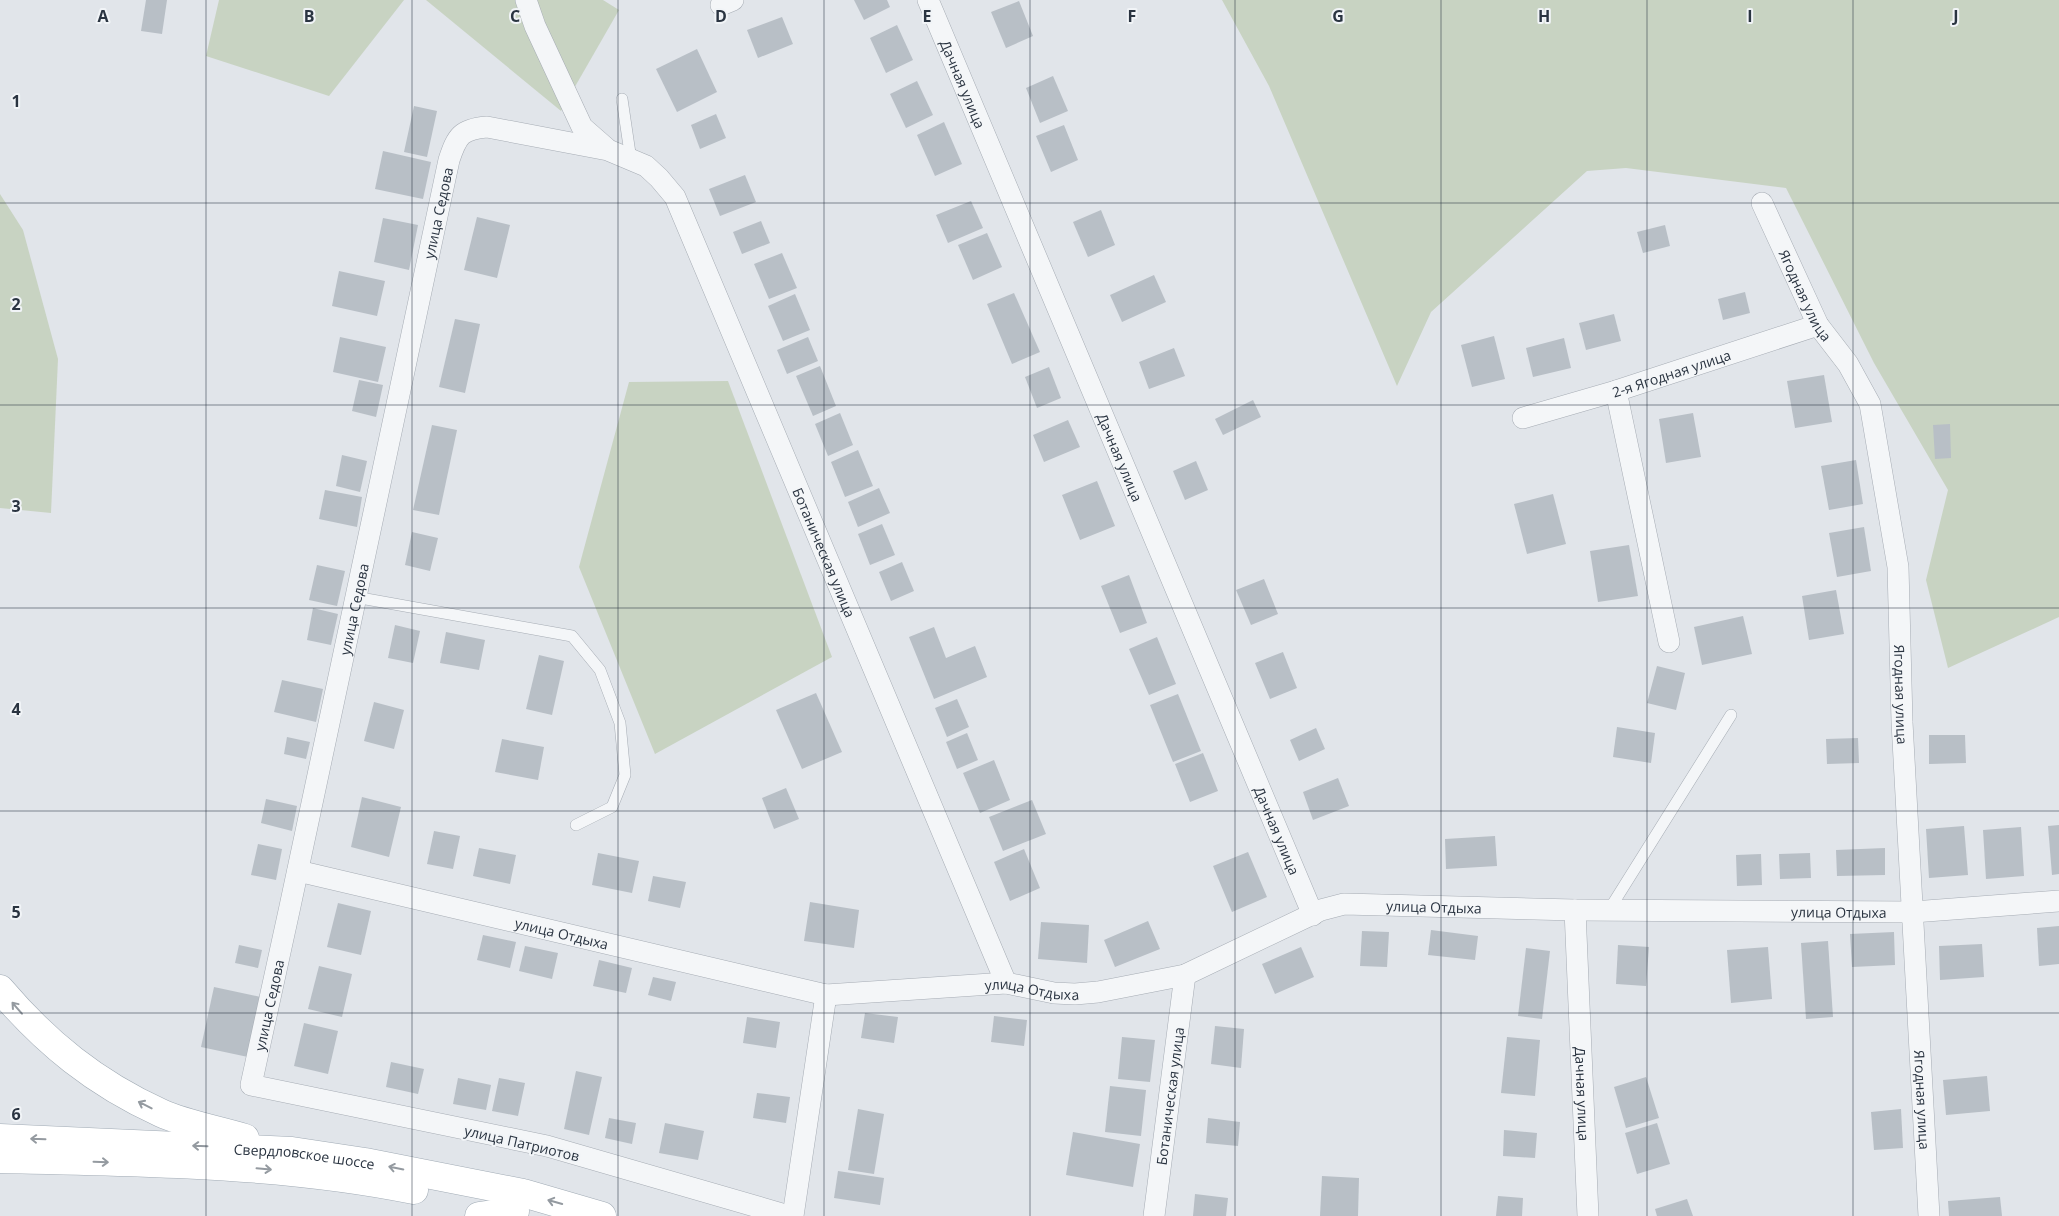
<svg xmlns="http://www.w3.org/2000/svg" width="2059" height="1216" font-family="'Open Sans',sans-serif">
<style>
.green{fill:#c8d3c2}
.building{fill:#b8bfc6}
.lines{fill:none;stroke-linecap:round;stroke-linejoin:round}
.lane-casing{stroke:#a6acb4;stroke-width:12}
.street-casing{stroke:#a6acb4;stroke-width:22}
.primary-casing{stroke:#a1abb5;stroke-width:29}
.lane{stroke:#f4f6f8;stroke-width:11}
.street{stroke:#f4f6f8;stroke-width:21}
.primary{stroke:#fff;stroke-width:28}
.oneway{stroke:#949aa0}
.grid{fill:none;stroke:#2a3441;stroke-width:1;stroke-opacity:0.55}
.labels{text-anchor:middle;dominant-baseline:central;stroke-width:4;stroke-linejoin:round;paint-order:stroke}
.street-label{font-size:14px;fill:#2a3441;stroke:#f1f4f7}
.grid-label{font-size:16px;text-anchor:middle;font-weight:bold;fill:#2a3441;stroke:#f1f4f7;stroke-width:4;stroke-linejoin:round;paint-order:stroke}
</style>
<rect width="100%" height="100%" fill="#e1e5ea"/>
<!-- green -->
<g class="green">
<path d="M219,0h185l-75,96 -123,-40z"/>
<path d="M426,0h177l16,10 -58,101z"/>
<path d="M1222,0h837v617l-111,51 -22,-88 22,-90 -74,-127 -88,-175 -160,-20 -39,3 -156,141 -34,74 -128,-300z"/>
<path d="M0,194l23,36 35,129 -7,154 -51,-5z"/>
<path d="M728,381l104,276 -177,97 -76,-187 50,-185z"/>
</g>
<!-- building -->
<g class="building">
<path d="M146,0h21l-5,34 -21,-3z"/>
<path d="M854,0h33l3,7 -26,13z"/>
<path d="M1019,1l14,35 -27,12 -15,-36z"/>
<path d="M782,17l11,27 -35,14 -11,-28z"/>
<path d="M897,25l16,35 -27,13 -16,-35z"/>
<path d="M697,49l20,43 -40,20 -21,-43z"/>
<path d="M1053,76l15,35 -28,12 -14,-35z"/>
<path d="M917,81l16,34 -27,13 -16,-34z"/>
<path d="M414,106l23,5 -10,46 -23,-5z"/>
<path d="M716,114l10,24 -26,11 -9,-24z"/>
<path d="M944,122l18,42 -27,12 -18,-41z"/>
<path d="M1064,125l14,35 -27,12 -15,-36z"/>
<path d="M383,151l48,11 -8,37 -48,-10z"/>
<path d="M745,175l11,27 -36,14 -11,-27z"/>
<path d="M971,201l12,27 -35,15 -12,-28z"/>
<path d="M1101,210l14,35 -27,12 -15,-35z"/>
<path d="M477,217l33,8 -13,53 -33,-8z"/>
<path d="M383,218l35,7 -9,45 -35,-8z"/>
<path d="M761,221l9,22 -28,11 -9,-22z"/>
<path d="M1665,225l5,21 -27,7 -6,-21z"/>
<path d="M987,233l15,34 -29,13 -15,-35z"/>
<path d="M782,253l15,35 -28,11 -15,-35z"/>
<path d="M339,271l46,10 -8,35 -45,-10z"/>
<path d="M1154,275l12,27 -44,20 -12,-27z"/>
<path d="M1745,292l5,21 -27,7 -5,-21z"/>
<path d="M1014,293l26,59 -28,12 -25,-60z"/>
<path d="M795,294l15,36 -27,11 -15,-35z"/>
<path d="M1614,314l7,27 -35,9 -7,-27z"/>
<path d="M455,319l25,5 -15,69 -26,-6z"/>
<path d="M1494,336l11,43 -33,8 -11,-42z"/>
<path d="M340,337l46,10 -8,35 -45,-10z"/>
<path d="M808,337l10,24 -31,13 -10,-24z"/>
<path d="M1564,338l7,30 -38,9 -7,-29z"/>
<path d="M1174,348l11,28 -36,13 -10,-27z"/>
<path d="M820,366l16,40 -23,10 -17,-40z"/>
<path d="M1049,367l12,31 -24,10 -12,-31z"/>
<path d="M1824,375l8,47 -37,6 -8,-47z"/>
<path d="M359,380l24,5 -7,32 -24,-6z"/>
<path d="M1253,400l8,17 -38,18 -8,-16z"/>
<path d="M840,413l13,32 -25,11 -13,-32z"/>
<path d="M1693,413l8,44 -35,6 -7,-44z"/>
<path d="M1068,420l12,27 -36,15 -11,-27z"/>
<path d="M1950,424l1,34 -16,1 -2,-34z"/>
<path d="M432,425l25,5 -18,85 -26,-5z"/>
<path d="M858,450l15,36 -28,11 -14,-35z"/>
<path d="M342,455l25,6 -7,31 -24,-6z"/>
<path d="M1856,460l7,44 -34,6 -8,-44z"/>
<path d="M1196,461l12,29 -23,10 -12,-29z"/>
<path d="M1097,481l18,45 -35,14 -18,-45z"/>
<path d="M879,488l11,25 -32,14 -10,-25z"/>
<path d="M325,490l37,7 -5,30 -38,-8z"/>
<path d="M1553,494l13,50 -39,10 -13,-50z"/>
<path d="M882,524l13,31 -25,10 -12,-31z"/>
<path d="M1864,527l7,44 -34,6 -8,-44z"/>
<path d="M412,532l26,6 -8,33 -25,-6z"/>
<path d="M1629,545l9,51 -40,6 -8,-51z"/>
<path d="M902,562l12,29 -23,10 -12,-29z"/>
<path d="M317,565l28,6 -8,35 -28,-6z"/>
<path d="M1129,575l18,48 -27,10 -19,-47z"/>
<path d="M1264,579l14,35 -27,11 -15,-35z"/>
<path d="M1836,590l8,44 -35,6 -7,-44z"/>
<path d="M313,608l25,6 -7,31 -24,-5z"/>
<path d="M1743,616l9,38 -50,11 -8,-38z"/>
<path d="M395,625l25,6 -7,32 -25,-5z"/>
<path d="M934,627l12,31 29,-12 12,31 -53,22 -25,-62z"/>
<path d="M446,632l39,8 -6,30 -39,-7z"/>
<path d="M1157,637l19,47 -27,11 -20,-46z"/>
<path d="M1283,652l14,36 -27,11 -15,-36z"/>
<path d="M539,655l25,6 -12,54 -26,-6z"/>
<path d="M1657,666l28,7 -9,37 -29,-7z"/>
<path d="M282,680l41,9 -7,33 -42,-10z"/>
<path d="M816,693l26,59 -40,17 -26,-59z"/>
<path d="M1178,694l23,57 -28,11 -23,-57z"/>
<path d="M957,699l12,28 -22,10 -12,-29z"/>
<path d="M374,702l30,8 -10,39 -30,-8z"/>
<path d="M1617,727l38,6 -4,30 -38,-6z"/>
<path d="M1316,728l9,21 -26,12 -9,-21z"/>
<path d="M967,733l11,27 -21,9 -11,-27z"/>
<path d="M1929,735h36l1,28 -37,1z"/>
<path d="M287,737l23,5 -4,17 -22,-5z"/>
<path d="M1858,738l1,25 -32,1 -1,-25z"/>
<path d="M502,739l42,8 -6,33 -43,-8z"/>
<path d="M1203,753l15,38 -28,11 -15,-38z"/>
<path d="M994,760l16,40 -30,13 -17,-40z"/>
<path d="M1338,778l11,28 -36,14 -10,-28z"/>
<path d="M786,788l13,31 -25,10 -12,-31z"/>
<path d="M362,797l39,10 -12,50 -38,-10z"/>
<path d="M266,799l31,7 -5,25 -31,-8z"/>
<path d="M1032,800l14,34 -43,17 -14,-34z"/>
<path d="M2059,825v49l-7,1 -4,-49z"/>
<path d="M1964,826l4,49 -39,3 -3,-49z"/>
<path d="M2021,827l3,49 -38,3 -3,-49z"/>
<path d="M434,831l26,5 -7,33 -26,-5z"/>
<path d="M1495,836l2,30 -51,3 -1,-30z"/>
<path d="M258,844l24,5 -6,31 -25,-5z"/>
<path d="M479,848l37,7 -6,29 -37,-8z"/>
<path d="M1885,848v27l-48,1 -1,-26z"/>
<path d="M1024,849l16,39 -30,13 -16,-39z"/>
<path d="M1248,852l19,45 -35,15 -19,-46z"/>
<path d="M598,853l41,8 -7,32 -40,-8z"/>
<path d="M1810,853l1,25 -31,1 -1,-25z"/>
<path d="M1761,854l1,31 -25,1 -1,-31z"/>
<path d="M653,876l33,6 -6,26 -32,-7z"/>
<path d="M810,902l49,8 -5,38 -50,-7z"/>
<path d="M338,903l33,8 -10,44 -34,-8z"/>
<path d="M1148,921l12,28 -45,18 -11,-27z"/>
<path d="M1041,922l48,3 -2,38 -49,-4z"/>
<path d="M2059,926v38l-20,2 -2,-38z"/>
<path d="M1431,930l47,6 -3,24 -47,-5z"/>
<path d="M1362,931l27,1 -2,35 -27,-1z"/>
<path d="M1894,932l1,33 -43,2 -2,-33z"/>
<path d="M483,935l33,7 -6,26 -33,-8z"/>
<path d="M1828,941l5,76 -27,2 -5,-76z"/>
<path d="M1982,944l2,33 -44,3 -1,-34z"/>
<path d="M239,945l23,5 -4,18 -23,-5z"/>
<path d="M1618,945l31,2 -3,39 -30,-2z"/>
<path d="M525,946l33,7 -6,26 -33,-8z"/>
<path d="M1301,947l13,30 -39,17 -13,-30z"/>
<path d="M1768,947l4,52 -41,4 -4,-53z"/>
<path d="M1526,948l24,3 -8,68 -24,-3z"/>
<path d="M599,960l33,8 -6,25 -33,-7z"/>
<path d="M319,966l33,8 -10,43 -34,-8z"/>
<path d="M653,977l23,5 -5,19 -23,-6z"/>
<path d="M214,987l47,10 -13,60 -47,-10z"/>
<path d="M865,1013l33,4 -4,26 -33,-5z"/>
<path d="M994,1016l33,4 -3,26 -33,-4z"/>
<path d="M747,1017l33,5 -4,26 -33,-5z"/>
<path d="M304,1023l34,8 -10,43 -34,-8z"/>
<path d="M1215,1026l29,3 -3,39 -30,-4z"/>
<path d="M1122,1037l33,3 -5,42 -32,-3z"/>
<path d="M1507,1037l33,3 -5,56 -34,-3z"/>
<path d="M391,1062l33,7 -6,25 -32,-7z"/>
<path d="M576,1071l26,6 -13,58 -25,-6z"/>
<path d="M1987,1076l3,35 -44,4 -3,-35z"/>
<path d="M1646,1077l13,41 -33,10 -12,-41z"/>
<path d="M458,1078l33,7 -5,25 -33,-6z"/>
<path d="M499,1078l26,5 -7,33 -26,-5z"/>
<path d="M1110,1086l36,4 -5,46 -36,-4z"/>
<path d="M757,1093l33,4 -4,26 -33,-5z"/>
<path d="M858,1109l26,5 -10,60 -26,-4z"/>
<path d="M1901,1109l2,39 -29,2 -3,-38z"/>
<path d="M609,1118l27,5 -4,21 -27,-6z"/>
<path d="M1208,1118l32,4 -2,24 -32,-3z"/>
<path d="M665,1123l39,8 -6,29 -39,-7z"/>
<path d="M1657,1123l13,41 -33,10 -12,-41z"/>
<path d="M1504,1130l33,3 -2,25 -32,-2z"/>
<path d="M1073,1132l67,12 -7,43 -67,-12z"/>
<path d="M838,1171l46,7 -4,27 -46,-7z"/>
<path d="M1322,1176l37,2 -1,38h-38z"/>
<path d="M1195,1194l33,4 -2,18h-33z"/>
<path d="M1498,1196l25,2 -1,18h-26z"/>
<path d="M2000,1197l2,19h-53l-1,-15z"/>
<path d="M1687,1199l6,17h-36l-2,-7z"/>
</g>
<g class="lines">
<!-- lane casing -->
<g class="lane-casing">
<g id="lane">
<path d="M622,99l9,61"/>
<path d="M355,597l217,39 28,34 20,53 5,52 -13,32 -36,18"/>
<path d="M1609,910l122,-195"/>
</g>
</g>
<!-- street casing -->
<g class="street-casing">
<g id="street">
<path d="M526,0l9,26 47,101 24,21"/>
<path id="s1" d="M928,0l385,915"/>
<path d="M721,5l12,-5"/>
<path id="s2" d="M1762,203l56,122 30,39 22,40 28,163 4,155 27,494"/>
<path d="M1616,391l53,251"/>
<path id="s3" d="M1523,418l93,-27 202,-66"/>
<path id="s4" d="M298,871l528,124 180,-12 48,10 21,1 23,-2 87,-17 136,-65 23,-6 231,6 338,2 146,-11"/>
<path id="s5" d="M1575,910l13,306"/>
<path id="s6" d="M789,1216l-242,-70 -296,-61c68,-308 132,-617 198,-925 8,-24 12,-31 38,-33l121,23 38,16 13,12 16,19 331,786"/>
<path d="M793,1216l33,-221"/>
<path id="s7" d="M1154,1216l31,-241"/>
</g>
</g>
<!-- primary casing -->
<g class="primary-casing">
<g id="primary">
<path d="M0,989c46,54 95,94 161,124 24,11 58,17 84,25"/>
<path id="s8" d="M0,1138l292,13 73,11 158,31 79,23"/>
<path d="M0,1159c136,3 281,4 414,31"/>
<path d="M479,1216l36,-5"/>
</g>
</g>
<!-- lane -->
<use href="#lane" class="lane"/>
<!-- street -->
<use href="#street" class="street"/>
<!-- primary -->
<use href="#primary" class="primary"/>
</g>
<!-- one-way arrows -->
<defs><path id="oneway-shaft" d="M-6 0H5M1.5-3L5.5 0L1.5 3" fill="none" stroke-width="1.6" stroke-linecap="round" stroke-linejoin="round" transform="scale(1.25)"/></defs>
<g class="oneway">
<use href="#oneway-shaft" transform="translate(17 1008) rotate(-131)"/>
<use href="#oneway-shaft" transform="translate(145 1105) rotate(-153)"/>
<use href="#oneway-shaft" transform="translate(38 1139) rotate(-178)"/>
<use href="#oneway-shaft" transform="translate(200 1146) rotate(-178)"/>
<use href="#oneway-shaft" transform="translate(101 1162) rotate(2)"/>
<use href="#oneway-shaft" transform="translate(396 1168) rotate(-169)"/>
<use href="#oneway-shaft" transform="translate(264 1169) rotate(5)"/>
<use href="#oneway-shaft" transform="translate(555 1202) rotate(-164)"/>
</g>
<!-- grid -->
<path class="grid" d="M206,0v1216M412,0v1216M618,0v1216M824,0v1216M1030,0v1216M1235,0v1216M1441,0v1216M1647,0v1216M1853,0v1216M0,203h2059M0,405h2059M0,608h2059M0,811h2059M0,1013h2059"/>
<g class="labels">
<!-- street labels -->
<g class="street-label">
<text stroke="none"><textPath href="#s1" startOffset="91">Дачная улица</textPath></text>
<text stroke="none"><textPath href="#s6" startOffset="1446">улица Седова</textPath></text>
<text stroke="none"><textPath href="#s2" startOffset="102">Ягодная улица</textPath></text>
<text stroke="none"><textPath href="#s3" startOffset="155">2-я Ягодная улица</textPath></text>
<text stroke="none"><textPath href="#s1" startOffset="496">Дачная улица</textPath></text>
<text stroke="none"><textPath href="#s6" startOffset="2148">Ботаническая улица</textPath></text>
<text stroke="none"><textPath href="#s6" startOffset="1041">улица Седова</textPath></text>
<text stroke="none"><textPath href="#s2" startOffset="522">Ягодная улица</textPath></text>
<text stroke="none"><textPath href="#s1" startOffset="901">Дачная улица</textPath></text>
<text stroke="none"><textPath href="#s4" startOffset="1169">улица Отдыха</textPath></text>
<text stroke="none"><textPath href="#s4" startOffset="1574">улица Отдыха</textPath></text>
<text stroke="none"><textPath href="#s4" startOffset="271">улица Отдыха</textPath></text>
<text stroke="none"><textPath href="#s4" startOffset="749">улица Отдыха</textPath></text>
<text stroke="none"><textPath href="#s6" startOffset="636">улица Седова</textPath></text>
<text stroke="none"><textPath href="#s5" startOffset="184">Дачная улица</textPath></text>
<text stroke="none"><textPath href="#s7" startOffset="121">Ботаническая улица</textPath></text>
<text stroke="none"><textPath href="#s2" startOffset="928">Ягодная улица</textPath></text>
<text transform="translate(522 1143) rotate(13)">улица Патриотов</text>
<text stroke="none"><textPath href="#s8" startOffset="305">Свердловское шоссе</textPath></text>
</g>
</g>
<g class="grid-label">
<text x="103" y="22">A</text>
<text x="309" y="22">B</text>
<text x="515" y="22">C</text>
<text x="721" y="22">D</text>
<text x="927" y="22">E</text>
<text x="1132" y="22">F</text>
<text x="1338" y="22">G</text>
<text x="1544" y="22">H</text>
<text x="1750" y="22">I</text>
<text x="1956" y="22">J</text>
<text x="16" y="107">1</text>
<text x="16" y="310">2</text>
<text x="16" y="512">3</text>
<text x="16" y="715">4</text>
<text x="16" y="918">5</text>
<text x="16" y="1120">6</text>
</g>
</svg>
